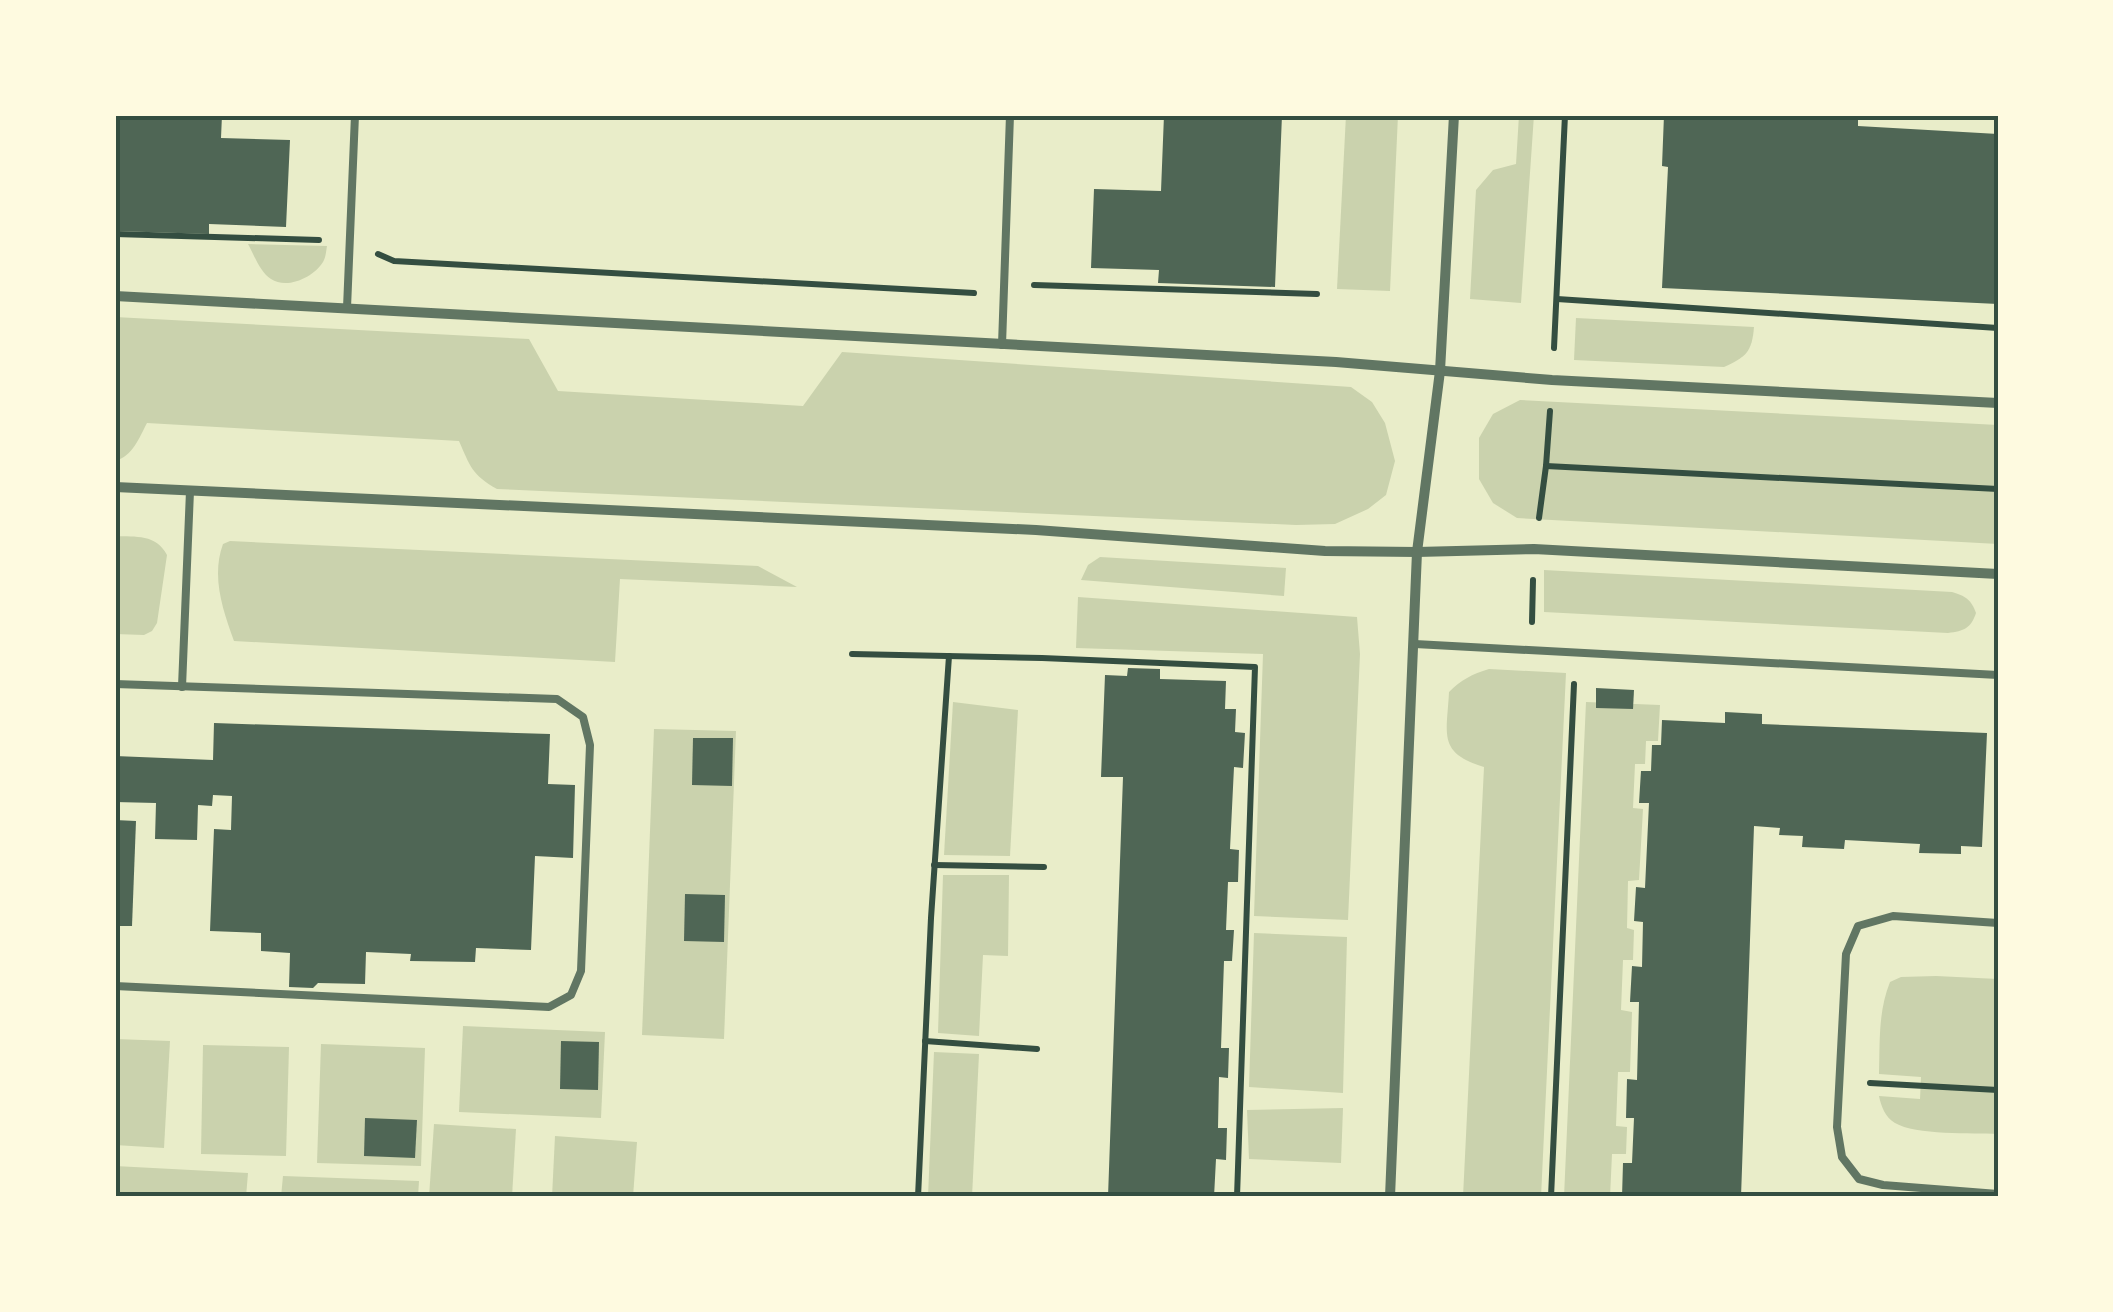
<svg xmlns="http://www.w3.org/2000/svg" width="2113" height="1312" font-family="'Open Sans',sans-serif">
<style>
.green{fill:#cad2ad}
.building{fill:#4f6655}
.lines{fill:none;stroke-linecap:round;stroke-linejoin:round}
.path{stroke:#344e41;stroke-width:6}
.service{stroke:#617663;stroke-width:8}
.minor{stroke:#617663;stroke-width:10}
.neatline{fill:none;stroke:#344e41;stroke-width:4}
</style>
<rect width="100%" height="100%" fill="#e9edc9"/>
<!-- green -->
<g class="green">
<path d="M1346,115h52l-8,176 -53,-2z"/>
<path d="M1519,115h15l-13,188 -51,-4 6,-109 17,-20 23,-6z"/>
<path d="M248,244l79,2c-1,5 -1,11 -4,16 -9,15 -36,28 -52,17 -11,-7 -17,-24 -23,-35z"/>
<path d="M115,317l414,22 29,52 245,15 39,-54 509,35 21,15 13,21 10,38 -9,34 -18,14 -33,15 -39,1 -799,-36c-25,-14 -27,-23 -38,-48l-312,-18c-8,15 -14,33 -32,38z"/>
<path d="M1576,318l178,9c-2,25 -8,30 -30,40l-150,-7z"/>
<path d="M1520,400l478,25v119l-481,-26 -24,-15 -14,-24v-41l14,-24z"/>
<path d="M115,536c21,1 41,-2 52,19l-10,68 -5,8 -8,4 -29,-1z"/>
<path d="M230,541l528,25 39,21 -177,-8 -5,83 -381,-21c-11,-31 -23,-64 -11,-97z"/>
<path d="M1100,557l186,11 -2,28 -203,-16 7,-15z"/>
<path d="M1544,570l408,22c13,4 19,7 24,21 -5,15 -12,18 -28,20l-404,-21z"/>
<path d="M1078,597l279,20 3,37 -12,266 -94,-4 9,-262 -187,-6z"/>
<path d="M1489,669l77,4 -25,524h-78l21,-430c-47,-14 -37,-33 -35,-75 12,-12 23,-18 40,-23z"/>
<path d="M953,702l65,8 -8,146 -66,-1z"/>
<path d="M1586,702l74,3 -2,36h-12l-1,23h-10l-2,44 10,1 -4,71 -11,1 -1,47 7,2 -1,30h-10l-2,50 11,2 -2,60h-12l-2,54 11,1 -1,27h-14l-2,43h-46z"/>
<path d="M654,729l82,2 -12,308 -82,-4z"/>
<path d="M943,875h66l-1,81 -25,-1 -4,81 -41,-3z"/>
<path d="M1254,933l93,4 -4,156 -94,-6z"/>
<path d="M1936,976l62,3v155c-25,-1 -83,1 -103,-11 -10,-6 -14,-17 -16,-27l41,3 1,-22 -42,-3c1,-32 -1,-62 11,-92l11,-5z"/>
<path d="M463,1026l142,6 -4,86 -142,-6z"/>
<path d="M115,1039l55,2 -6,107 -49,-3z"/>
<path d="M321,1044l104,4 -4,118 -104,-3z"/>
<path d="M203,1045l86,2 -3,109 -85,-2z"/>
<path d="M934,1052l45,2 -7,143h-44z"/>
<path d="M1343,1108l-2,55 -92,-4 -2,-49z"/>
<path d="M434,1124l82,5 -4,68h-83z"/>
<path d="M555,1136l82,6 -4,55h-81z"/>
<path d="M115,1166l133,7 -2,24h-131z"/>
<path d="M283,1176l136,5 -1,16h-137z"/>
</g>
<!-- building -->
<g class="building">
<path d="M115,115h107l-1,23 69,2 -4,87 -77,-3v10l-94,-3z"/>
<path d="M1164,115h118l-7,172 -117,-4 1,-13 -68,-2 3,-79 67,2z"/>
<path d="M1664,115h165v3l29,2v6l140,8v170l-336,-16 6,-121 -6,-1z"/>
<path d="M1128,668l32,1v10l66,2 -1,28h11l-1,23 10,1 -2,35 -9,-1 -4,82 9,1 -1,32h-10l-2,48h8l-2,31h-8l-3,87h8l-1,30 -9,-1 -1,51h9l-1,32 -10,-1 -2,38h-106l15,-420h-22l4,-102 22,1z"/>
<path d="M1596,688l38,2 -1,19 -37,-1z"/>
<path d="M1725,712l37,2v10l225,9 -5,114 -21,-1v8l-42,-1 1,-9 -75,-4 -1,9 -42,-2 1,-11 -24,-1 1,-7 -26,-2 -13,371h-119l1,-34h9l2,-45h-8l1,-39 10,1 2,-78h-9l2,-36 10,1 1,-45 -9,-1 2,-34 9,1 4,-85h-10l2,-32h10l1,-26h9l1,-25 63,3z"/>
<path d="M214,723l336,11 -2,50 27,1 -2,73 -38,-2 -4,94 -55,-2 -1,14 -65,-1 1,-7 -45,-2 -1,32 -47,-1 -5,5 -24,-1 1,-34 -29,-2v-18l-51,-2 4,-102 17,1 1,-34 -19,-1 -1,11 -14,-1 -1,35 -42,-1 1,-36 -41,-1v-46l98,4z"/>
<path d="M693,738h40l-1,48 -40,-1z"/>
<path d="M115,820l21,1 -4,105h-17z"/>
<path d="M685,894l40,1 -1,47 -40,-1z"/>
<path d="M561,1041l38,1 -1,48 -38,-1z"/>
<path d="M365,1118l52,2 -2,38 -51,-2z"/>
</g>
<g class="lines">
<!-- path -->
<g class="path">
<path d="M115,234l204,6"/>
<path d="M378,254l16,7 580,32"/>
<path d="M1034,285l283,9"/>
<path d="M1557,299l441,29"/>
<path d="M1554,348l11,-233"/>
<path d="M1546,466l452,23"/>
<path d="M1539,518l7,-52 4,-55"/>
<path d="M1532,622l1,-42"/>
<path d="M852,654l190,4 213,9 -18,530"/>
<path d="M934,865l110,2"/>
<path d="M925,1041l112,8"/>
<path d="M1870,1083l128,7"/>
<path d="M918,1197l13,-279 18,-262"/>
<path d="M1551,1197l23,-513"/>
</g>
<!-- service -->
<g class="service">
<path d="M347,308l8,-193"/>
<path d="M1002,345l8,-230"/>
<path d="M1415,644l583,31"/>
<path d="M115,684l442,15 26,18 7,28 -9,226 -10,24 -22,12 -434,-21"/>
<path d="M182,687l8,-196"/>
<path d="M1998,923l-105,-7 -35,10 -12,28 -9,173 5,30 17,22 24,6 115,9"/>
</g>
<!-- minor -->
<g class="minor">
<path d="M115,296l1221,66 216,18 446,23"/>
<path d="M115,487l921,43 289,21 92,1 117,-3 464,25"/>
<path d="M1390,1197l27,-645 23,-181 14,-256"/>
</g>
</g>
<!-- border -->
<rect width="2113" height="1312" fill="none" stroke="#fefae0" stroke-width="235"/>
<rect x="118" y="118" width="1878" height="1076" class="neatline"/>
</svg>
